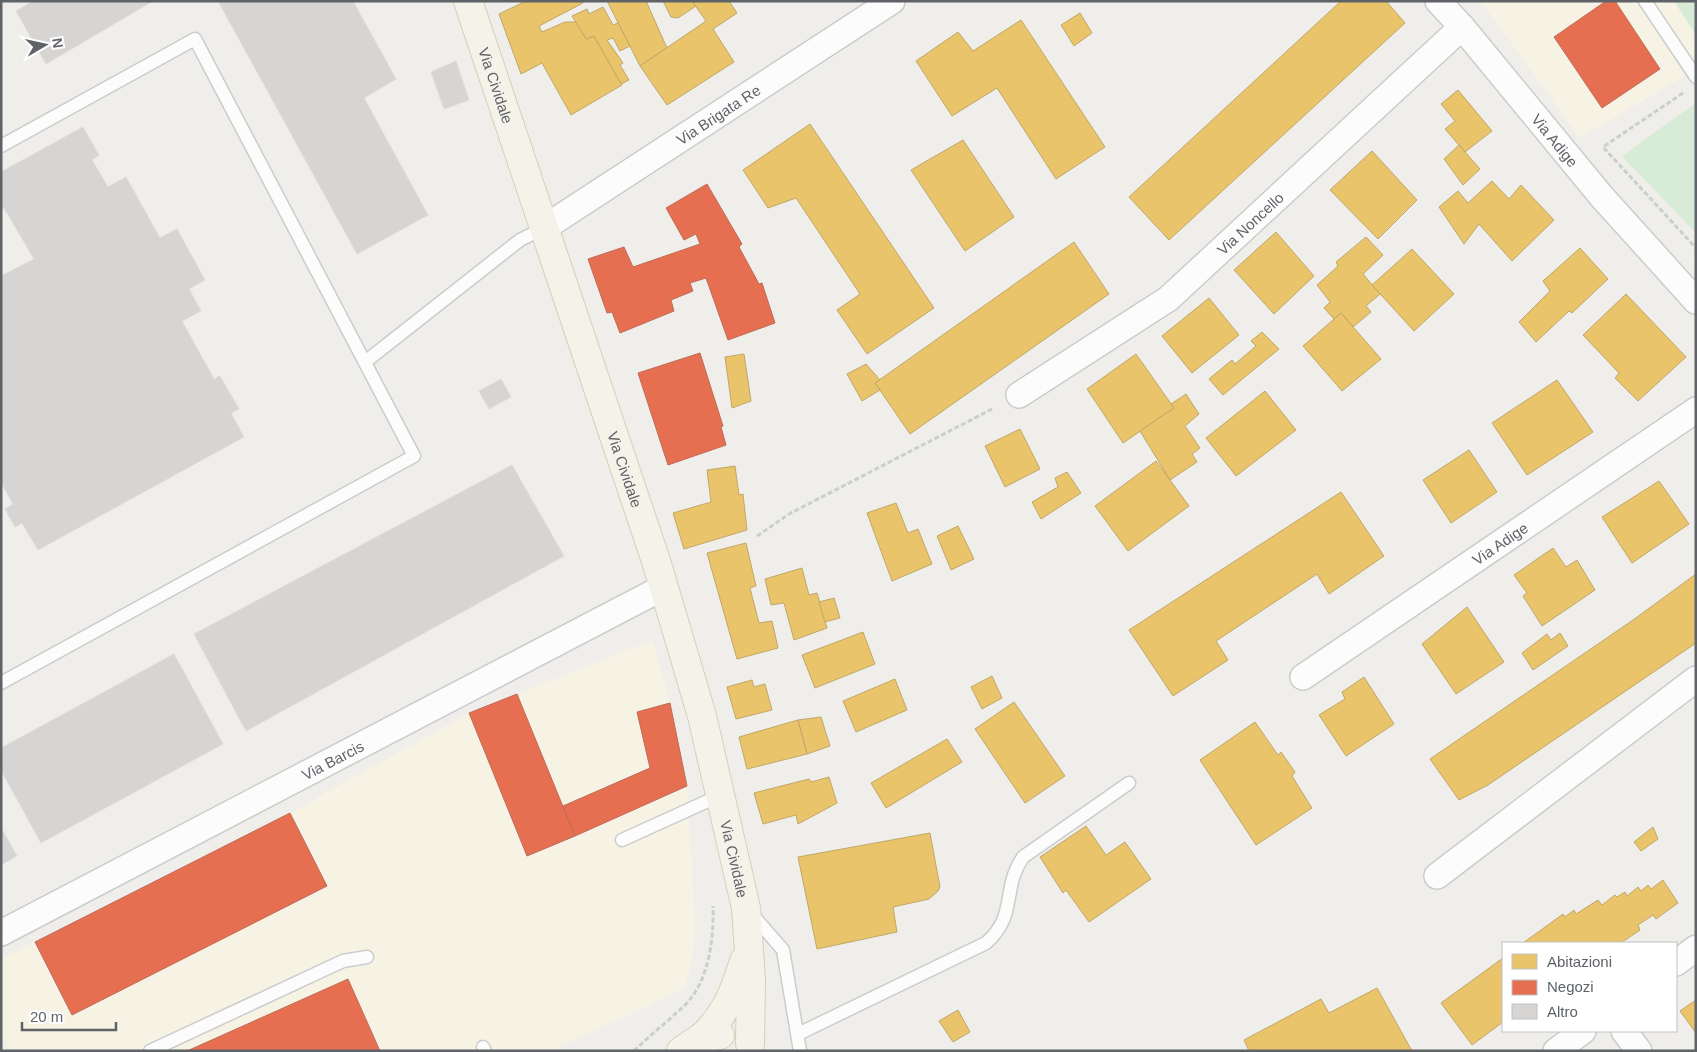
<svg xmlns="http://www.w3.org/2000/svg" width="1697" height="1052" font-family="Helvetica,sans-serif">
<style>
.commercial{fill:#f7f3e4}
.green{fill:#d8ebd6}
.homes{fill:#e9c46a;stroke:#c0a769}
.shops{fill:#e76f51;stroke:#be6b58}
.building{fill:#d6d5d3;stroke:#deddd9}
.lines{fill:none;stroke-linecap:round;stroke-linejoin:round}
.service-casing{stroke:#cbcccc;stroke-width:15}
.minor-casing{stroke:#cbcccc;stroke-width:28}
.primary-casing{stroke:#d7ceb8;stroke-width:30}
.path{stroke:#cacfcc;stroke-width:3;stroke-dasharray:5 2.5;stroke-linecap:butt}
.service{stroke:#fdfcfc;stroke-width:12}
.minor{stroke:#fdfcfc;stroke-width:25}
.primary{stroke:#f4f2e9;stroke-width:28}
.labels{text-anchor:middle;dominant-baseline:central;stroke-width:5;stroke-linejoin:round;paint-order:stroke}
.street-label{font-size:15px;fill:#5f6368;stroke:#fff}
</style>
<rect width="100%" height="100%" fill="#efeeea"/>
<!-- commercial -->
<g class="commercial">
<path d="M1481,1h193l22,34v34l-116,69z"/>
<path d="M653,640l17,63 17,83 8,138 -2,30 -4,21 -7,15 -131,61h-542l-8,-17v-75l289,-146 179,-100z"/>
</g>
<!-- green -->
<g class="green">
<path d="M1674,1h22v34z"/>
<path d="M1696,103v130l-74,-77z"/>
</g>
<!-- homes -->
<g class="homes">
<path d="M526,1h57v2l-44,23 3,6 23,-10h12l9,17 8,-3 28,49 -51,30 -29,-52 -21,11 -22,-60z"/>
<path d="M607,1h39l21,47 -27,18z"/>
<path d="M663,1h29l4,5 -18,12 -7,-1z"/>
<path d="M692,1h37l8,12 -24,16 21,33 -67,43 -27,-39 66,-45z"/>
<path d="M1341,1h45l19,22 -236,217 -40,-43z"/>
<path d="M603,7l10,18 5,-2 12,23 -10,5 -7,-13 -6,2 16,23 -3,2 9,15 -8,4 -27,-48 -8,3 -14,-23 15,-7 2,5z"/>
<path d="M1080,13l12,20 -18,13 -13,-21z"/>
<path d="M1021,20l84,127 -49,32 -59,-91 -45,28 -36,-55 42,-29 15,19z"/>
<path d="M1458,90l34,41 -27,21 -20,-23 10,-8 -14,-17z"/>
<path d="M810,124l124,184 -67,46 -30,-44 23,-16 -64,-96 -28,10 -25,-38z"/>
<path d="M963,140l51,77 -49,34 -54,-81z"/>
<path d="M1459,145l21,24 -17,16 -19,-26z"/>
<path d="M1372,151l45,49 -39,39 -48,-49z"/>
<path d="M1492,181l17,18 12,-14 33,35 -42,41 -33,-37 -15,20 -25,-37 19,-16 10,12z"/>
<path d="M1276,232l38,44 -40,38 -40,-44z"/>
<path d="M1366,237l17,18 -20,19 17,20 -14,12 5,6 -18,15 -12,-14 -7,6 -10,-11 6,-6 -13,-17 21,-19 -2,-4z"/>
<path d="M1074,242l35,52 -199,140 -35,-51z"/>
<path d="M1580,248l28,31 -36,34 -3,-2 -33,31 -17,-20 31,-31 -7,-10z"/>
<path d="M1412,249l42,45 -40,37 -42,-46z"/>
<path d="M1626,294l60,63 -48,44 -23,-23 4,-5 -36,-38z"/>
<path d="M1209,298l30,37 -47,38 -30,-37z"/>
<path d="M1341,313l40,46 -39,32 -39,-45z"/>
<path d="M1262,332l17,17 -56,46 -14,-16 23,-19 3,4 21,-18 -5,-5z"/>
<path d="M744,354l7,47 -19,7 -7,-51z"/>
<path d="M1136,354l38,54 -51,35 -36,-54z"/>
<path d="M866,364l14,16 -5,3 5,7 -18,11 -15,-27z"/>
<path d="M1557,380l36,52 -66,43 -35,-52z"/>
<path d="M1265,391l31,39 -60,46 -30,-38z"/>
<path d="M1186,394l13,20 -14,12 15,22 -8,6 5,8 -27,18 -30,-49 34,-23 -3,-4z"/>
<path d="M1020,429l20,40 -35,18 -20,-41z"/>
<path d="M1469,450l28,42 -46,31 -28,-43z"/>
<path d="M1156,461l33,45 -61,45 -33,-45z"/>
<path d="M735,466l4,29 4,-1 4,36 -63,19 -11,-36 38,-11 -4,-32z"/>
<path d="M1067,472l14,21 -40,26 -9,-17 26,-15 -3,-9z"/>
<path d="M1659,481l30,43 -57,39 -30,-46z"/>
<path d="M1341,492l43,64 -55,38 -12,-20 -101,67 12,19 -55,36 -44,-66z"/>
<path d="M896,503l12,30 10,-4 14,35 -40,17 -25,-68z"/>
<path d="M958,526l16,33 -23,11 -14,-34z"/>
<path d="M746,543l10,43 -6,2 9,35 13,-2 6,27 -41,11 -30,-106z"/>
<path d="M1553,548l13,19 11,-7 18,30 -53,36 -19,-30 4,-3 -13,-18z"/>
<path d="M802,568l7,27 8,-2 10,35 -33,12 -10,-37 -13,2 -6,-26z"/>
<path d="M1696,574v69l-208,142 -29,15 -29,-41 203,-139z"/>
<path d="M834,598l6,20 -15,4 -6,-20z"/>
<path d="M1467,607l37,55 -48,32 -34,-50z"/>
<path d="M863,632l12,32 -60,24 -13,-33z"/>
<path d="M1560,633l8,13 -35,24 -11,-17 25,-19 4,6z"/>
<path d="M992,676l10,22 -20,11 -11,-22z"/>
<path d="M1364,677l30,47 -48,32 -27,-41 26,-16 -3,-7z"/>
<path d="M895,679l12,31 -51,22 -13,-31z"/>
<path d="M752,680l2,7 11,-3 7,26 -36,9 -9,-32z"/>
<path d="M1014,702l51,74 -40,27 -50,-74z"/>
<path d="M821,717l9,29 -23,8 -9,-34z"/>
<path d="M798,720l9,34 -60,15 -8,-32z"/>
<path d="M1255,722l23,33 3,-3 14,20 -3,4 20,32 -56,37 -56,-85z"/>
<path d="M947,739l15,23 -76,46 -15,-25z"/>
<path d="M829,777l8,26 -39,21 -2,-9 -33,9 -9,-31 55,-14 2,3z"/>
<path d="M1086,826l20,29 19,-13 26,37 -62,43 -23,-32 -3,3 -23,-36z"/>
<path d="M1653,827l5,12 -17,12 -7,-9z"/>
<path d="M930,833l10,54 -2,4 -9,8 -36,8 4,25 -80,17 -19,-92z"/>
<path d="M1663,880l15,23 -22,16 -3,-4 -15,10 2,5 -19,13h-98l40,-29 2,3 9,-7 2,4 22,-14 4,5 13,-10 2,2 8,-5 2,4 11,-9 3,4 7,-6 3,4z"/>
<path d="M1503,958v64l-31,23 -31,-42z"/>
<path d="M1377,988l35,63h-163l-5,-11 77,-41 8,14z"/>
<path d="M1696,1000v33l-16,-22z"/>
<path d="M958,1010l12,22 -17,10 -14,-21z"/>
</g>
<!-- shops -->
<g class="shops">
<path d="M1606,1h9l45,68 -58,39 -48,-71z"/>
<path d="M707,184l35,60 -3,3 20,37 3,-1 13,40 -47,17 -22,-62 -16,5 3,8 -22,9 3,11 -54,22 -8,-21 -5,1 -19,-54 36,-12 9,20 67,-23 -4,-10 -12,6 -18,-32z"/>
<path d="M700,353l23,73 -2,1 5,18 -58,20 -30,-92z"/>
<path d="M517,694l58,142 -48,20 -58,-143z"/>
<path d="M670,703l17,83 -112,50 -12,-30 87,-38 -13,-56z"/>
<path d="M290,813l37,73 -255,129 -37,-73z"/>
<path d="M348,979l32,72h-193z"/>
</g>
<!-- building -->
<g class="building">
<path d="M33,1h120l-107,63 -30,-53z"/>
<path d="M218,1h135l43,78 -32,19 64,117 -71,39z"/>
<path d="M456,61l13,39 -25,9 -13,-37z"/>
<path d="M83,127l16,28 -7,5 16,27 18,-10 34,61 17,-9 28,51 -16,9 12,22 -19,10 32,58 6,-3 19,33 -8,4 13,24 -206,113 -16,-27 -7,4 -10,-18 8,-5 -12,-22v-206l33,-17 -30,-51 -3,2v-38z"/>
<path d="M501,379l10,18 -22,12 -10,-18z"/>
<path d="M512,465l52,91 -318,175 -52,-97z"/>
<path d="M174,654l49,90 -182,99 -40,-73v-22z"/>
<path d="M1,828l16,28 -16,9z"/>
</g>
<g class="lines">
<!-- service casing -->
<g class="service-casing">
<g id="service">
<path d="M1645,1l51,76"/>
<path d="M1,146l194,-107 219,417 -413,227"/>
<path d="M365,362l155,-122 24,-12"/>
<path d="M622,840l99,-45"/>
<path d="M750,912l33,38 17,101"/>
<path d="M798,1034l188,-91c32,-28 15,-54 37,-86l106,-74"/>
<path d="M483,1047l2,4"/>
<path d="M150,1051l193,-90 24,-4"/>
</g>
</g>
<!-- minor casing -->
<g class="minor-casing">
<g id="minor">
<path id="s1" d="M1438,1l24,26 140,170 94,104"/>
<path id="s2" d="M544,228l348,-227"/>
<path id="s3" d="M1019,395l149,-96 294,-272"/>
<path id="s4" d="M1303,677l393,-267"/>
<path d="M1437,876l259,-197"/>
<path id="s5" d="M1,933l663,-346"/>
<path d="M1676,963l20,-15"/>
<path d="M1624,1031l15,20"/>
<path d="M1556,1051l27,-20"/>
</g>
</g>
<!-- primary casing -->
<g class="primary-casing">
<g id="primary">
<path id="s6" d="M468,1l189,563 45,152 44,192 5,72 -1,64"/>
<path d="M702,1037c24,-22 32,-45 42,-76"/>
<path d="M681,1051l21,-14 18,-2"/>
</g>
</g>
<!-- path -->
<g class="path">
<path d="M1683,93l-80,54 93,101"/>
<path d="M757,536l32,-22 205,-106"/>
<path d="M634,1051c16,-16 33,-29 49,-44 26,-24 31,-68 30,-101"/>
</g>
<!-- service -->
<use href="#service" class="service"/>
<!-- minor -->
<use href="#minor" class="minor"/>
<!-- primary -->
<use href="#primary" class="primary"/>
</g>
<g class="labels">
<!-- street labels -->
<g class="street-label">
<text stroke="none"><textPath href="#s6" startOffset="89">Via Cividale</textPath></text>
<text stroke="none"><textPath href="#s2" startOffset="208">Via Brigata Re</textPath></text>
<text stroke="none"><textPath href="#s1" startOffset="182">Via Adige</textPath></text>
<text stroke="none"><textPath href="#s3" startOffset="289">Via Noncello</textPath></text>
<text stroke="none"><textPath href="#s6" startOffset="494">Via Cividale</textPath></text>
<text stroke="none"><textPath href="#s4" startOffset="238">Via Adige</textPath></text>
<text stroke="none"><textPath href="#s5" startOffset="374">Via Barcis</textPath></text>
<text stroke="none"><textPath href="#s6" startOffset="899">Via Cividale</textPath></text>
</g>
</g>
<!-- border -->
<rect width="1697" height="1052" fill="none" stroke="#5f6368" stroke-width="5"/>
<!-- legend -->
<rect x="1502" y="942" width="175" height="90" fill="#ffffff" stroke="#bfc1c3"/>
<rect x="1512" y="954" width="25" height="15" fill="#e9c46a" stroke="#bfc1c3"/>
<text x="1547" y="967" font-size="15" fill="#5f6368">Abitazioni</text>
<rect x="1512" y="980" width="25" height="15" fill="#e76f51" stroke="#bfc1c3"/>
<text x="1547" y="992" font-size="15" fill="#5f6368">Negozi</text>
<rect x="1512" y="1004" width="25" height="15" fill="#d6d5d3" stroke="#bfc1c3"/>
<text x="1547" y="1017" font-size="15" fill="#5f6368">Altro</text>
<!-- north arrow -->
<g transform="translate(45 45) rotate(81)" stroke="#ffffff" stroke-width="4" paint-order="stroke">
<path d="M0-4L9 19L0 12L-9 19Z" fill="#5f6368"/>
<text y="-8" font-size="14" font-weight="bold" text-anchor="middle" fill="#5f6368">N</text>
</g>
<!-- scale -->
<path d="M22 1022v8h94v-8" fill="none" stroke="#5f6368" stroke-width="2.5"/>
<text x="30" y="1022" font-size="15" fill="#5f6368" stroke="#ffffff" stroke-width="4" paint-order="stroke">20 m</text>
</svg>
